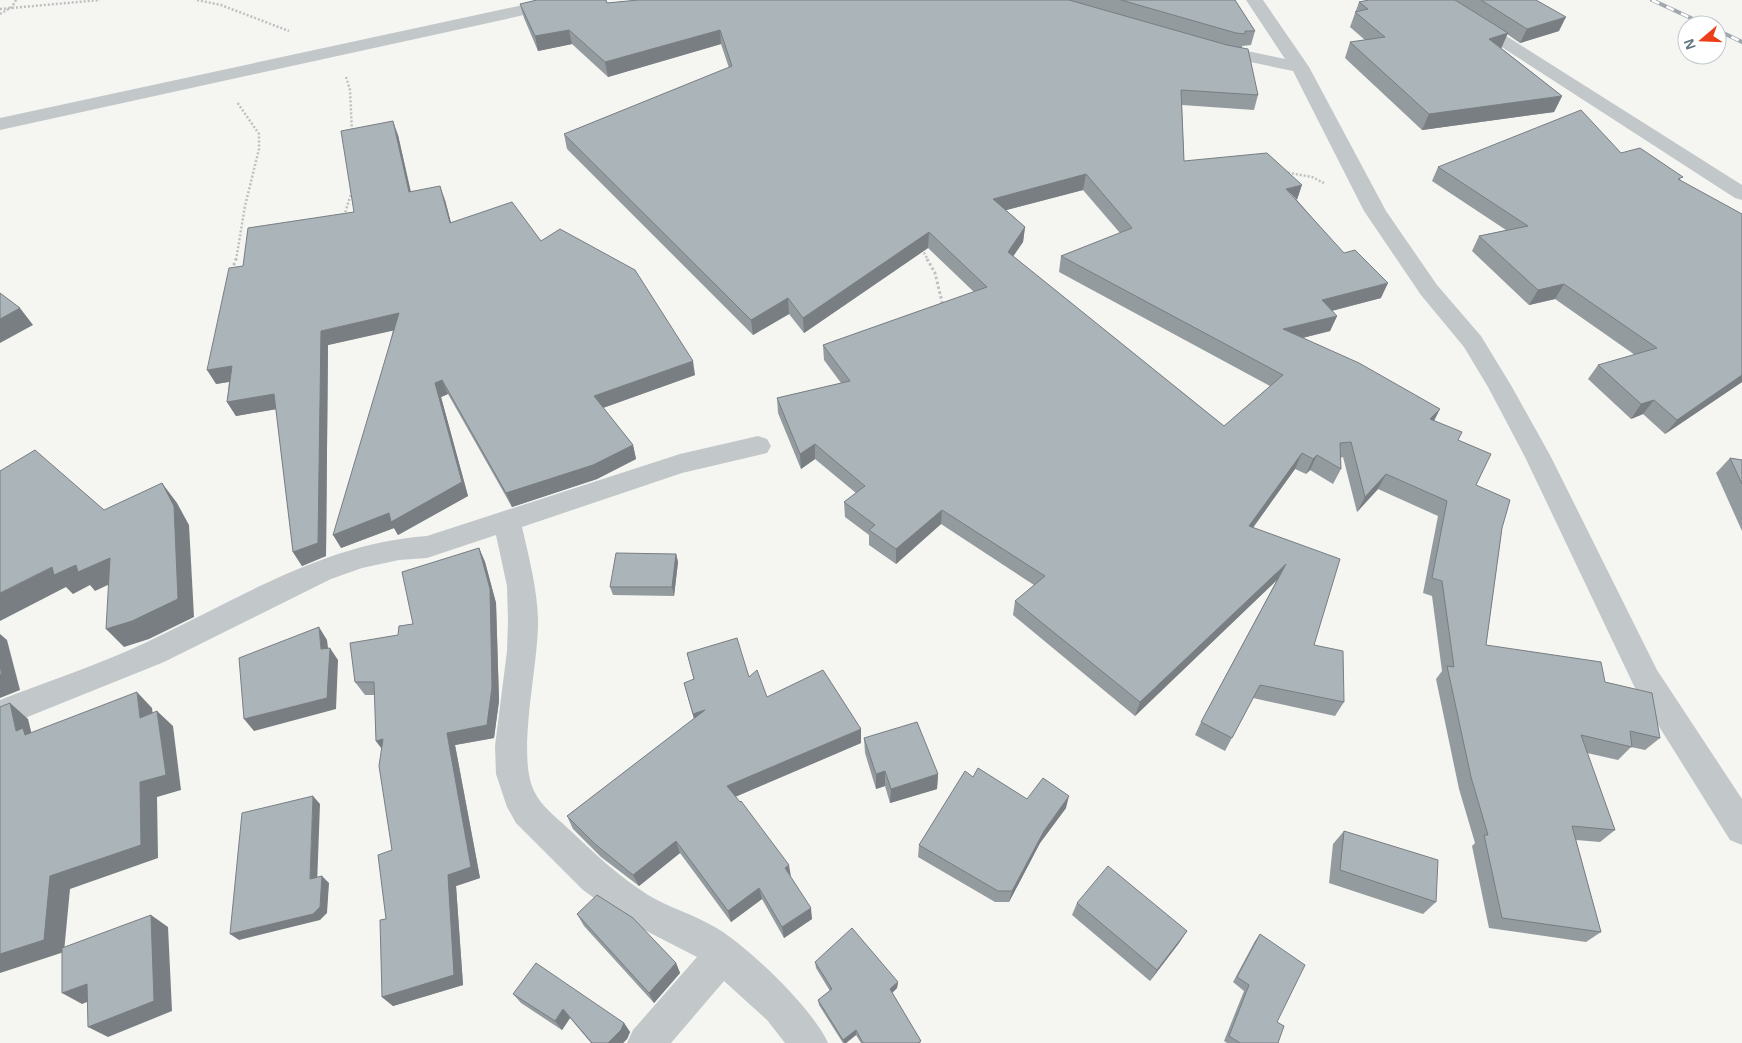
<svg xmlns="http://www.w3.org/2000/svg" width="1742" height="1043" font-family="Arial,sans-serif">
<style>
.lines{fill:none;stroke-linecap:round;stroke-linejoin:round}
.path-far1{stroke:#bec0c2;stroke-width:2.5;stroke-dasharray:2 2;stroke-linecap:butt}
.path{stroke:#bec0c2;stroke-width:3;stroke-dasharray:2.5 2.5;stroke-linecap:butt}
.minor{fill:#c2c7c9;fill-rule:evenodd}
.rail-casing{stroke:#a0a8ad;stroke-width:4}
.rail{stroke:#fff;stroke-width:2.5;stroke-dasharray:8;stroke-linecap:butt}
.wall{fill:#939b9f;fill-rule:evenodd}
.shaded-wall{fill:#787e82}
.building{fill:#abb4b9;stroke:#787e82;fill-rule:evenodd}
</style>
<rect width="100%" height="100%" fill="#f5f5f1"/>
<g class="lines">
<!-- path-far1 -->
<g class="path-far1">
<path d="M197,0l24,5 68,26"/>
<path d="M0,9l100,-9"/>
<path d="M0,14l12,-7 4,-7"/>
<path d="M346,77l4,13 2,43"/>
<path d="M1284,172l28,5 12,6"/>
<path d="M344,216l8,-25"/>
<path d="M922,249l6,11"/>
<path d="M236,260l9,-54 14,-57v-15l-22,-32"/>
</g>
<!-- path -->
<g class="path">
<path d="M927,259l8,14 8,33"/>
<path d="M232,270l4,-11"/>
</g>
<!-- minor -->
<g class="minor">
<path d="M546,0h32l-2,4 -6,1 -570,125v-12z"/>
<path d="M1246,0h17l46,67 77,144 51,74 44,51 31,51 39,70 106,213 85,129v46l-12,-5 -95,-152 -110,-231 -37,-70 -24,-40 -43,-52 -57,-84 -71,-140 -85,-18 -3,-4 3,-4 6,-1 71,15z"/>
<path d="M1429,0h20l293,185v15l-7,-2z"/>
<path d="M758,436l9,3 4,7 -4,7 -85,20 -160,54c7,31 15,61 16,92 1,46 -22,135 -4,172 8,17 26,29 39,42 24,23 47,44 75,62 20,12 44,19 65,31 32,17 101,84 115,117h-43l-18,-23 -43,-39 -53,62h-44l6,-13 64,-73 -72,-37 -42,-30 -67,-67 -9,-16 -11,-33 -1,-28 12,-95 1,-31 -1,-34 -11,-51 -69,23 -28,2 -37,8 -31,11 -167,83 -164,66v-28c48,-19 98,-35 145,-57 91,-43 180,-100 282,-107l253,-82z"/>
</g>
<!-- rail casing -->
<g class="rail-casing">
<g id="rail">
<path d="M1652,0l54,25"/>
<path d="M1717,30l25,12"/>
</g>
</g>
<!-- rail -->
<use href="#rail" class="rail"/>
</g>
<!-- wall -->
<g class="wall">
<path d="M533,0h73l1,3 31,-3h597l20,31 -4,14 -9,1v2l16,47 -4,15 -72,-5 2,56 113,39 84,98 -49,13 5,5 -7,15 -27,7 131,82 24,20 18,45 26,43 -16,117 119,37 55,56 -15,12 -14,-3 -13,13 -31,-7 28,77 -15,12 -24,-2 25,92 -15,10 -97,-14 -17,-82 3,-3 -16,-54 -23,-110 6,-8 -10,-75 -9,-3 15,-77 -60,-27 -21,23 -14,-55 -3,1 1,11 -8,15 -23,-14 -4,4 -11,-5 -42,59 91,174 -9,14 -82,-18 -28,53 -30,-16 6,-13 76,-142 -142,136 -122,-101 2,-14 19,-16 -93,-61 -45,40 -27,-19v-10l-24,-18 -1,-15 12,-9 -41,-34 -14,10 -23,-56 -1,-15 64,-15 -17,-23 -1,-15 151,-53 -46,-44 -124,85 -15,-19 -36,21 -186,-186 -3,-15 165,-66 -8,-24 -113,33 -36,-33 -34,7 -14,-33 -4,-14 14,-3zM1083,190l37,43 -59,23 -2,16 211,114 -46,40 -211,-170 10,-14 2,-15 -19,-17z"/>
<path d="M1369,0h167l23,31 -39,12 -13,-9 -6,14 61,48 -8,16 -132,18 -77,-72 5,-16 15,-2 -15,-13 9,-25z"/>
<path d="M398,135l13,57 34,8 6,23 90,18 154,134 -92,33 30,37 3,14 -39,20 -85,28 -64,-113 -7,3 27,99 -70,39 -4,-7 -53,20 52,-218 -65,15 -2,211 -24,10 -9,-14 -17,-143 -40,7 -9,-14 2,-20 -13,2 27,-118 111,-54z"/>
<path d="M1621,153l60,27 61,202 -77,52 -22,-20 -12,5 -43,-40 10,-14 37,-10 -80,-56 -26,6 -57,-54 7,-15 27,-6 -74,-49 6,-14z"/>
<path d="M1730,458l12,2v71l-26,-58z"/>
<path d="M479,548l6,14 11,41 3,98 -5,37 -39,7 25,133 -24,8 7,99 -70,21 -11,-9 4,-78 6,-69 -10,-101 -6,-8 -1,-46h-10l-10,-13 43,-47 15,-11z"/>
<path d="M676,554l2,8 -4,34 -61,-1 -3,-8z"/>
<path d="M687,653l62,24 18,20 94,46 -126,54 55,80 22,42 -28,19 -22,-39 -31,23 -51,-69 -41,33 -38,-29 -28,-28 -6,-13 127,-97 -10,-36 10,-3z"/>
<path d="M864,738l74,36 -1,15 -47,14 -5,-17 -9,3 -11,-36z"/>
<path d="M973,777l54,22 39,9 -26,35 -31,59h-14l-77,-45 1,-12z"/>
<path d="M1344,831l92,71 -13,12 -94,-31 4,-39z"/>
<path d="M1077,903l110,28 -8,12 -29,38 -78,-66z"/>
<path d="M577,914l99,49 4,10 -26,30 -70,-77z"/>
<path d="M1260,934l17,88 1,21h-51l-3,-2 20,-50 -11,-9 22,-41z"/>
<path d="M815,962l83,20 -1,6 -5,5 29,48 -1,2h-59l-5,-8 -10,8h-3l-24,-38 -1,-5 12,-9 -14,-23z"/>
<path d="M513,994l111,29 6,9 -3,7 -4,4h-32l-21,-25 -8,12 -41,-27z"/>
</g>
<!-- shaded-wall -->
<g class="shaded-wall">
<path d="M1566,17l-7,14 -39,12 7,-14z"/>
<path d="M569,30l3,14 -34,7 -3,-15z"/>
<path d="M720,30l1,14 -113,33 -3,-15z"/>
<path d="M1508,33l-7,16 -12,-10z"/>
<path d="M1562,96l-8,16 -132,18 7,-16z"/>
<path d="M393,121l5,14 16,72 -5,-15z"/>
<path d="M1086,174l-3,16 -92,24 2,-15z"/>
<path d="M1302,185l-5,15 -11,-11z"/>
<path d="M440,186l5,14 10,38 -5,-15z"/>
<path d="M1025,227l-2,15 -17,25 2,-15z"/>
<path d="M929,232l-1,16 -124,85 -1,-15z"/>
<path d="M1388,283l-7,15 -66,17 7,-15z"/>
<path d="M1564,284l-9,15 -26,6 9,-15z"/>
<path d="M788,298l1,16 -36,21 -2,-15z"/>
<path d="M20,308l13,17 -33,18v-24z"/>
<path d="M399,313l6,15 -77,17 -2,211 -24,10 -9,-14 28,-221z"/>
<path d="M1337,316l-7,15 -53,13 6,-15z"/>
<path d="M693,361l2,14 -98,35 -3,-14z"/>
<path d="M232,366l8,14 -24,4 -9,-14z"/>
<path d="M1742,375v7l-77,52 12,-14z"/>
<path d="M442,380l6,14 -7,3 27,99 -70,39 -4,-7 -53,20 -8,-13 102,-152z"/>
<path d="M274,394l9,14 -47,8 -9,-14z"/>
<path d="M1654,400l-11,14 -12,5 10,-15z"/>
<path d="M1440,409l-8,16 -2,-6z"/>
<path d="M815,444v15l-14,10 -1,-15z"/>
<path d="M633,445l3,14 -39,20 -85,28 -6,-14z"/>
<path d="M1302,453l-7,16 -52,72 6,-15z"/>
<path d="M1317,455l-7,15 -4,4 7,-15z"/>
<path d="M1386,474l-8,15 -21,23 8,-15z"/>
<path d="M162,483l15,20 12,22 5,92 -45,22 -25,8 -18,-18z"/>
<path d="M942,510l-1,14 -45,40v-15z"/>
<path d="M479,548l6,14 11,41 3,98 -5,37 -39,7 25,133 -24,8 7,99 -70,21 -11,-9 66,-122 -1,-142z"/>
<path d="M676,554l2,8 -4,34 -2,-9z"/>
<path d="M110,558l17,18 -32,15 -5,-6 -17,9 -7,-7 -66,34v-28l52,-26 24,-2z"/>
<path d="M1286,564l-7,14 -144,138 5,-14z"/>
<path d="M319,627l8,13 2,16 1,-8 8,12 -2,49 -82,22 -10,-12 77,-70z"/>
<path d="M0,634l7,6 13,50 -20,8z"/>
<path d="M137,692l15,16 3,25 -15,-15z"/>
<path d="M10,703l18,16 6,24 -18,-12z"/>
<path d="M705,710l-9,18 -3,-14z"/>
<path d="M157,711l16,15 8,64 -24,7 1,61 -88,31 -6,63 -64,21v-19l50,-78 90,-94z"/>
<path d="M861,729v14l-131,56 -3,-13z"/>
<path d="M383,739l2,14 -9,-12z"/>
<path d="M885,771v15l-9,3v-15z"/>
<path d="M938,774l-1,15 -47,14 1,-14z"/>
<path d="M313,796l7,8 -3,81 -7,-6z"/>
<path d="M1069,796l-3,12 -26,35 -31,59 3,-11 32,-60z"/>
<path d="M676,841l4,12 -41,33 -6,-11z"/>
<path d="M789,865l2,12 -6,-9z"/>
<path d="M322,876l7,7 -2,30 -7,7 -81,20 -9,-6z"/>
<path d="M759,888l3,11 -31,23 -3,-11z"/>
<path d="M811,908l1,11 -28,19 -2,-11z"/>
<path d="M151,915l17,12 4,84 -64,26 -20,-10z"/>
<path d="M1187,931l-8,12 -29,38 7,-11z"/>
<path d="M676,963l4,10 -26,30 -5,-10z"/>
<path d="M898,982l-1,6 -7,7v-6z"/>
<path d="M87,984l20,10 -25,10 -20,-11z"/>
<path d="M563,1009l7,9 -8,12 -7,-9z"/>
<path d="M624,1023l6,9 -3,7 -4,4h-15z"/>
<path d="M856,1030v5l-10,8h-2l-1,-3z"/>
</g>
<!-- building -->
<g class="building">
<path d="M537,0h69l1,3 31,-3h431l158,45 21,4 10,46 -77,-5 3,71 83,-8 35,32 -16,4 58,64 11,-3 33,33 -66,17 15,16 -54,13 76,34 81,46 -10,10 32,13 -4,8 33,14 -15,31 34,15 -8,28 -16,117 115,17 4,20 47,11 8,45 -30,-7 2,16 -51,-12 34,95 -43,-4 29,106 -99,-14 -18,-83h4l-17,-58 -24,-111 7,1 -12,-86 -10,-3 15,-77 -61,-27 -21,23 -14,-55 -11,1 1,26 -24,-14 -4,4 -11,-6 -53,73 91,33 -26,86 29,6 1,51 -84,-17 -28,53 -31,-16 85,-158 -146,138 -125,-101 30,-25 -103,-66 -46,39 -27,-19 6,-5 -31,-23 21,-16 -50,-42 -15,10 -23,-56 73,-17 -27,-36 164,-58 -58,-55 -126,86 -15,-20 -37,22 -187,-186 168,-68 -12,-36 -115,32 -36,-32 -34,6 -15,-32zM1086,174l46,54 -71,28 222,119 -59,51 -216,-174 17,-25 -32,-28z"/>
<path d="M1121,0h114l20,31h-10v3l-9,-1z"/>
<path d="M1369,0h86l53,33 -19,6 73,57 -133,18 -79,-72 35,-5 -30,-25 13,-3 -9,-7z"/>
<path d="M1481,0h55l30,17 -39,12z"/>
<path d="M1581,110l40,43 19,-5 43,29 -5,2 64,35v161l-65,45 -23,-20 -13,4 -43,-39 59,-17 -93,-64 -26,6 -59,-54 49,-10 -90,-59z"/>
<path d="M393,121l16,71 31,-6 10,37 62,-21 29,39 19,-12 75,41 58,91 -99,35 39,49 -40,20 -87,28 -64,-113 -7,3 27,99 -71,40 -2,-9 -56,22 66,-222 -78,18 -3,212 -25,9 -19,-158 -47,8 5,-36 -25,4 22,-102 14,-2 5,-38 106,-16 -13,-81z"/>
<path d="M0,293l20,15 -20,11z"/>
<path d="M35,450l69,60 58,-27 12,23 4,93 -46,22 -26,8 4,-71 -32,14 -2,-7 -22,10 -2,-8 -52,26v-122z"/>
<path d="M1730,458l12,2v24z"/>
<path d="M479,548l11,41 2,98 -5,38 -40,8 24,134 -23,8 6,100 -72,22 -2,-77 6,-1 -8,-64 14,-5 -13,-84 4,-27 -7,2 -2,-59h-19l-5,-39 48,-8 1,-9 14,-2 -11,-52z"/>
<path d="M616,553l60,1 -4,33h-62z"/>
<path d="M319,627l2,22 9,-1 -3,50 -83,21 -5,-61z"/>
<path d="M737,638l12,39 8,-7 10,27 56,-27 38,59 -134,57 13,16 1,-1 48,64 -4,3 26,40 -29,19 -23,-39 -31,23 -52,-70 -43,34 -38,-31 -28,-28 138,-106 -12,4 -9,-31 10,-4 -7,-26z"/>
<path d="M0,666l2,8 -2,1z"/>
<path d="M137,692l3,26 17,-7 9,64 -26,7 1,63 -91,31 -6,64 -44,14v-247l10,-4 6,28 7,-3 2,7z"/>
<path d="M917,722l21,52 -47,15 -6,-18 -9,3 -12,-36z"/>
<path d="M978,768l49,31 16,-21 26,18 -25,35 -32,60h-14l-79,-46 46,-74 8,6z"/>
<path d="M313,796l-3,83 12,-3 -2,31 -7,7 -83,20 12,-121z"/>
<path d="M1344,831l94,29 -2,42 -96,-32z"/>
<path d="M1108,866l79,65 -30,39 -80,-67z"/>
<path d="M597,895l36,23 43,45 -27,30 -72,-79z"/>
<path d="M151,915l3,86 -66,26 -1,-43 -25,9v-45z"/>
<path d="M852,928l46,54 -8,7 31,52 -3,2h-55l-7,-13 -13,10 -25,-40 14,-11 -17,-27z"/>
<path d="M1260,934l45,31 -28,57 7,4 -6,17h-38l-11,-7 20,-51 -12,-8z"/>
<path d="M536,963l88,60 -3,7 -13,13h-16l-29,-34 -8,12 -42,-27z"/>
</g>
<!-- north arrow -->
<g transform="translate(1702 40) rotate(251)"><circle r="24" fill="#ffffff" stroke="#c0c9ce"/>
<path d="M0-4L9 19L0 12L-9 19Z" fill="#ed3e1a"/>
<text y="-8" font-size="14" font-weight="bold" text-anchor="middle" fill="#627784">N</text>
</g>
</svg>
